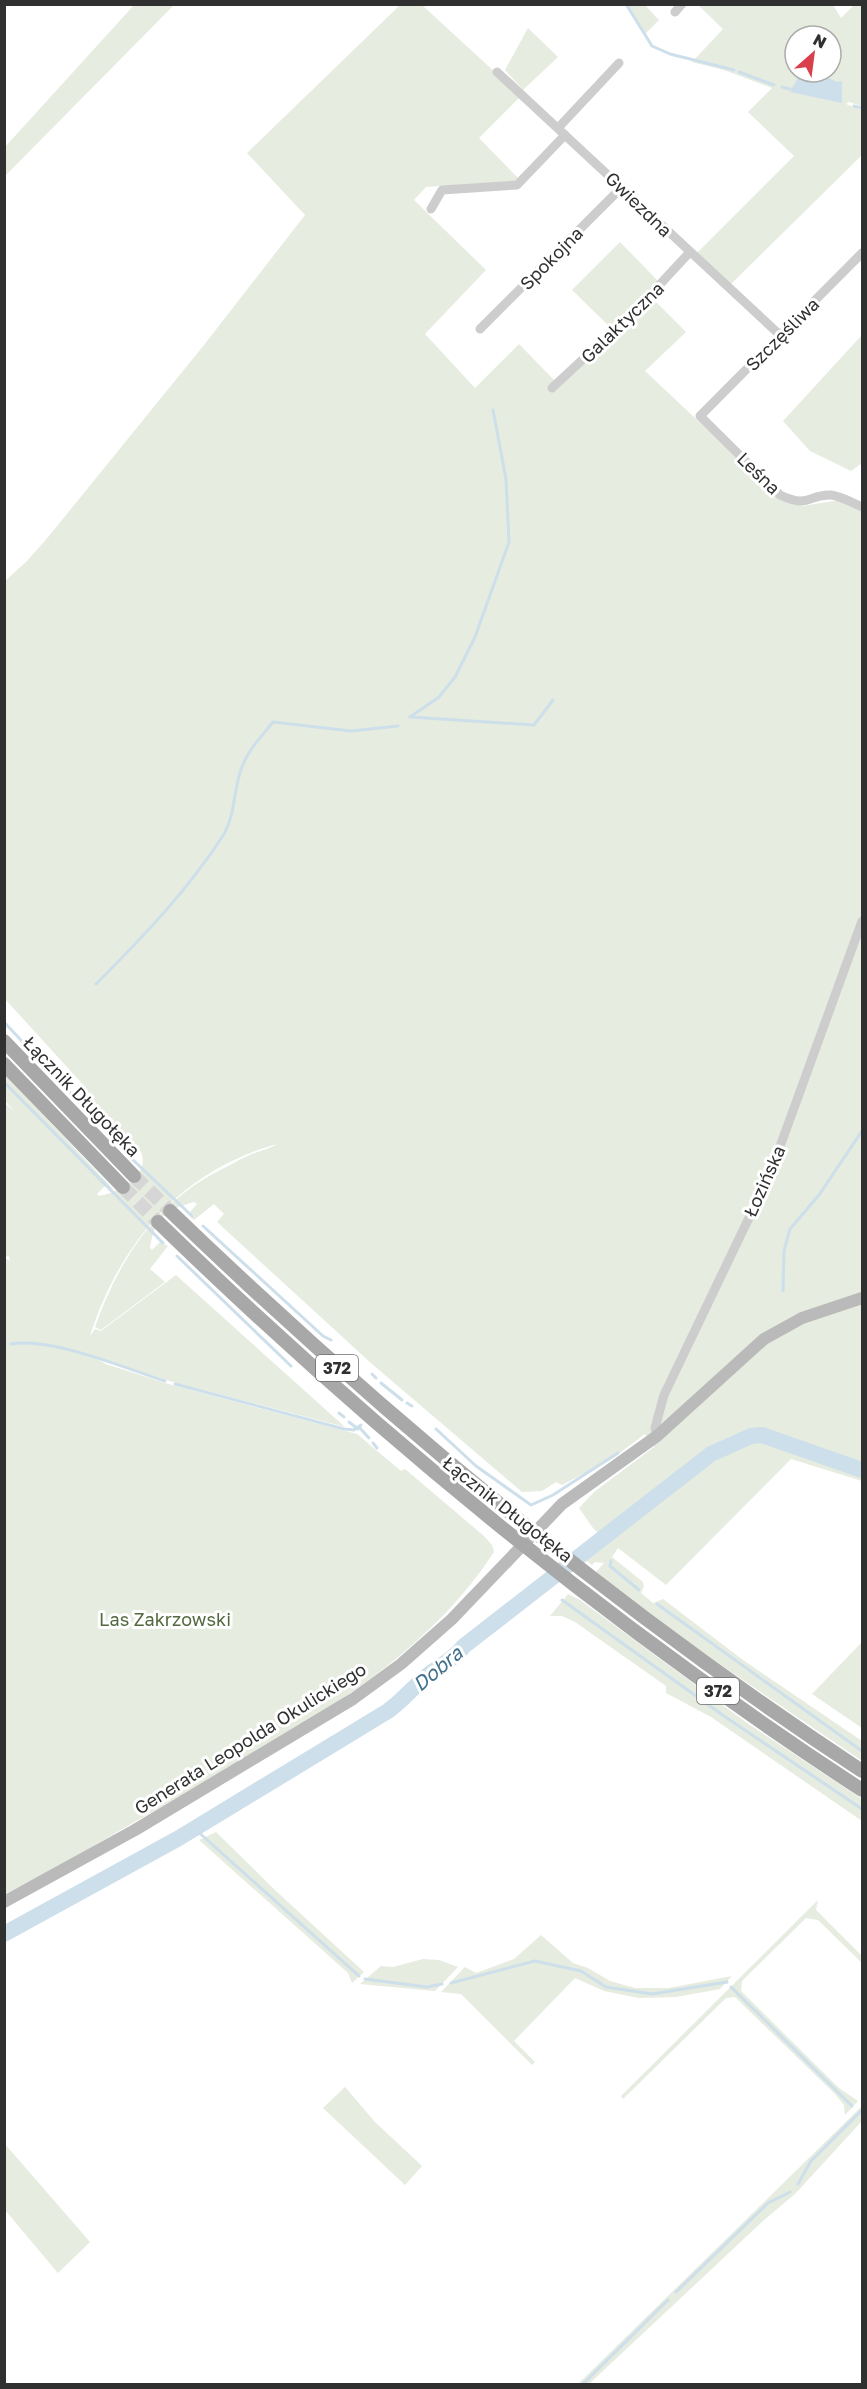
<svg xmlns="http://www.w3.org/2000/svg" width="867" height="2389" font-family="'Golos Text',sans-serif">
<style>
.green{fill:#e6ecdf;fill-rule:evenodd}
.water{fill:#cddfea}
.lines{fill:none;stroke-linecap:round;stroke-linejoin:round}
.stream{stroke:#cddfea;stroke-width:3}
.river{stroke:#cddfea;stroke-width:16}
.primary-tunnel{stroke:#d6d6d6;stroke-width:14;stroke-dasharray:14 7;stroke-linecap:butt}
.street{stroke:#cdcdcd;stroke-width:9}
.secondary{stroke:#bababa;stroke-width:12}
.primary{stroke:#a8a8a8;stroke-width:14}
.labels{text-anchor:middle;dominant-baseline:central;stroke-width:6;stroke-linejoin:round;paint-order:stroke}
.shield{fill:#fff;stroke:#6e6e6e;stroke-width:1.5}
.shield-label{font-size:16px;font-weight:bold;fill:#303030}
.street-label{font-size:18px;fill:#303030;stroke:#fff}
.park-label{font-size:18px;fill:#546940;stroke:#fff}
.water-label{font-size:20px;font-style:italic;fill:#42718d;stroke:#fff}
</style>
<rect width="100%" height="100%" fill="#fff"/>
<!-- green -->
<g class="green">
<path d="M135,4l39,1 -169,171v-29z"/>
<path d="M400,5h22l99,91 -42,42 39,40 -3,3 -89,6 -12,13 72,70 -61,64 50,54 44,-44 35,36 98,-82 34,34 -41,39 99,93 45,38 14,4 36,-6 23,10v971l-71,-22 -125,126 -48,-37 -6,9 31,25 1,4 -3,7 12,10 10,-4 80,61 119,81v20l-160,-109 -106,-80 8,-9 -9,-1 -3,3 -10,-8 22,-19 -11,-10 -14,-20 15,-16 60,-45 -9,-13 -35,26 -48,25 -6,-3 -14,9 -20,1 -150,-128 -155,-142 7,-8 -10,-10 -20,16 -2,-2 2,-3 -5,-2 8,-9 -3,-2c-29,8 -39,15 -44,46l2,2 8,-8 8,4 -18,23 15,13 -64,48 -6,-3c22,-62 57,-119 116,-152 14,-7 27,-15 41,-21 8,-3 20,-6 25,-10 -96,26 -158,100 -187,192l5,-7 6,2 75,-56 169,152 -169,-44 -85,-27 15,8 59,19 192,51 44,37 4,-2 79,67 8,9 2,7c-75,116 -210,184 -326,251 -54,30 -108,64 -163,91v-636l5,3 -1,-5 -5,1 1,-154 10,9 -10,-11v-27l109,116 -8,-5 -9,9 2,2c19,-3 54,-21 41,-46l-7,8 -13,-15 8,-8 -6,-1 -39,-41 4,-4 -82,-90v-418l22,-20 22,-25 155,-191 101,-130 -58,-62z"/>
<path d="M628,5h17l14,15 -14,14z"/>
<path d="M698,5h135l8,13 13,-13h8v101l-13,-4 -3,2 16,6v45l-132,130 -34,-31 98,-98 -46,-44 24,-24 -48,-18 -32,-8 31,-33zM795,36h36v36h-36z"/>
<path d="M528,28l30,29 -35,33 -18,-20z"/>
<path d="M620,242l38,39 -48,46 -38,-37z"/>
<path d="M862,335v128l-11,8 -41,-20 -27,-30z"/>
<path d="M568,1594l12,6 167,123 115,76v22l-151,-104 -45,-24v-7l-91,-64 -13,-6h-12z"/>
<path d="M862,1642v86l-50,-34z"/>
<path d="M216,1832l60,59 88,81 -12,11 -4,-10 -149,-133z"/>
<path d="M818,1900l-2,10 46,46v7l-44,-43 -12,-2 -64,63 -1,10 98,97 19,13 -13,14 -1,-10 -9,-11 -100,-97 -9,1 -103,101 -2,-3z"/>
<path d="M541,1935l32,28 15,5 22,13 25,7h34l63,-12 -12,13 -44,8 -37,1 -35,-7 -29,-13 -61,63 21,21 -3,3 -71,-71 -20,-2 24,-25 11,6 38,-14z"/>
<path d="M423,1959l16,1 19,7 -23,24 -75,-7 21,-18 12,1z"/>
<path d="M345,2087l30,35 47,44 -17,19 -82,-77z"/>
<path d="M862,2106v15l-67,73 -31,26 -175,164h-11z"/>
<path d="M4,2143l86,99 -32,31 -53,-63z"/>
</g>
<!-- water -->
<path class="water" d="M801,72h16l20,10 5,-1v22l-52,-11z"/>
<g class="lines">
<!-- stream -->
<g class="stream">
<path d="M626,4l26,42 18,8 64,16"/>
<path d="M739,72l35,13"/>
<path d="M782,87l8,2"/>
<path d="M854,106l8,2"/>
<path d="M410,717l29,-20 16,-20 20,-40 34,-95 -3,-63 -13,-69"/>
<path d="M410,717l124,8 19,-25"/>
<path d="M96,984c46,-46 93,-95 128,-150 12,-21 9,-45 18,-67 6,-17 20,-31 31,-45l78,9 47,-5"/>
<path d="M4,1022l128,137 60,57"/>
<path d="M4,1082l159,161"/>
<path d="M203,1226l120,110 8,4"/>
<path d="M177,1256l114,110"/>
<path d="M783,1291l1,-40 6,-22 29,-34 43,-64"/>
<path d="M11,1344c41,-7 113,24 154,37"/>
<path d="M372,1374l4,4"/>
<path d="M381,1383l21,17"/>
<path d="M175,1384l169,45 10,1 7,-5"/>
<path d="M407,1403l5,3"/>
<path d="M339,1413l5,4"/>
<path d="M349,1422l9,7"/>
<path d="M359,1427l10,11"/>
<path d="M436,1429l40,37 55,39 22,-10 65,-42"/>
<path d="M373,1443l4,5"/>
<path d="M611,1561l-1,5 29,24"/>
<path d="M562,1600l162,116 138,93"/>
<path d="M657,1604l205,147"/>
<path d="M195,1829l164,147"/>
<path d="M365,1979l62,8 15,-3"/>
<path d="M451,1983l84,-22 46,10 25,16 46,7 75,-12"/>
<path d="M731,1987l121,119"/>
<path d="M798,2184l13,-23 51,-51"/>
<path d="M676,2292l92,-89 22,-11"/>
<path d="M583,2384l85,-84"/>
</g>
<!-- river -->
<path class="river" d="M4,1934l175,-96 209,-127c16,-12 26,-25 39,-35 14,-11 26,-16 37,-30l247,-192 40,-18 11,-1 100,35"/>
<!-- primary-tunnel -->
<g class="primary-tunnel">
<path d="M134,1176l36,35"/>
<path d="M123,1187l35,35"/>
</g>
<!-- street -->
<g class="street">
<path d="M675,12l7,-8"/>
<path d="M497,72l284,264"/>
<path d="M558,128l61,-65"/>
<path d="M431,209l11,-19 75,-5 48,-50"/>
<path d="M862,253l-162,163 80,79c30,14 28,-1 51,0 10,1 22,8 31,12"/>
<path d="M480,329l142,-142"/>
<path d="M552,388l86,-80 51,-55"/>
<path d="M657,1436l-2,-8 9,-33 106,-221 92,-253"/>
</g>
<!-- secondary -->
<path class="secondary" d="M4,1902l131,-72 218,-131 48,-35 51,-45 110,-115 95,-68 107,-97 38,-21 60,-20"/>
<!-- primary -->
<g class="primary">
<path d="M4,1041l130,135"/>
<path d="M4,1064l119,123"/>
<path d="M170,1211c214,206 444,397 692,560"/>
<path d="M158,1222c217,211 451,403 704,568"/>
</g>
</g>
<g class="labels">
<!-- shield labels -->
<g class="shield">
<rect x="316" y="1355" width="42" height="26" rx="4.5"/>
<rect x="697" y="1678" width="42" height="26" rx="4.5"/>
</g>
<g class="shield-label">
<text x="337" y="1368">372</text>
<text x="718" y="1691">372</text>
</g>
<!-- street labels -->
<g class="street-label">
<text transform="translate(639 204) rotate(44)">Gwiezdna</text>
<text transform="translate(551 258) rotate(-45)">Spokojna</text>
<text transform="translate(622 322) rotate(-44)">Galaktyczna</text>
<text transform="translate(782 334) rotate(-45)">Szczęśliwa</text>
<text transform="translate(759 473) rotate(44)">Leśna</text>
<text transform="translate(82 1096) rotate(46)">Łącznik Długołęka</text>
<text transform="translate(764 1181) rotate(-66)">Łozińska</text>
<text transform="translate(508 1509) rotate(38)">Łącznik Długołęka</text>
<text transform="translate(250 1738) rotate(-32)">Generała Leopolda Okulickiego</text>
</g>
<!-- park labels -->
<g class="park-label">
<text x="165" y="1619">Las Zakrzowski</text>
</g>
<!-- water labels -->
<g class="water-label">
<text transform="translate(437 1668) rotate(-40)">Dobra</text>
</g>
</g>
<!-- border -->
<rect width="867" height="2389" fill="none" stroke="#303030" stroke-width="12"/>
<!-- north arrow -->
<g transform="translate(813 54) rotate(28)"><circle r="28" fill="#ffffff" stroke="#acacac" stroke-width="1.5"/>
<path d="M0-4.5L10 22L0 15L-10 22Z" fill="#da3f4c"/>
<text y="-9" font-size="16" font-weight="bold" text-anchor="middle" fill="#303030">N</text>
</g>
</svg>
